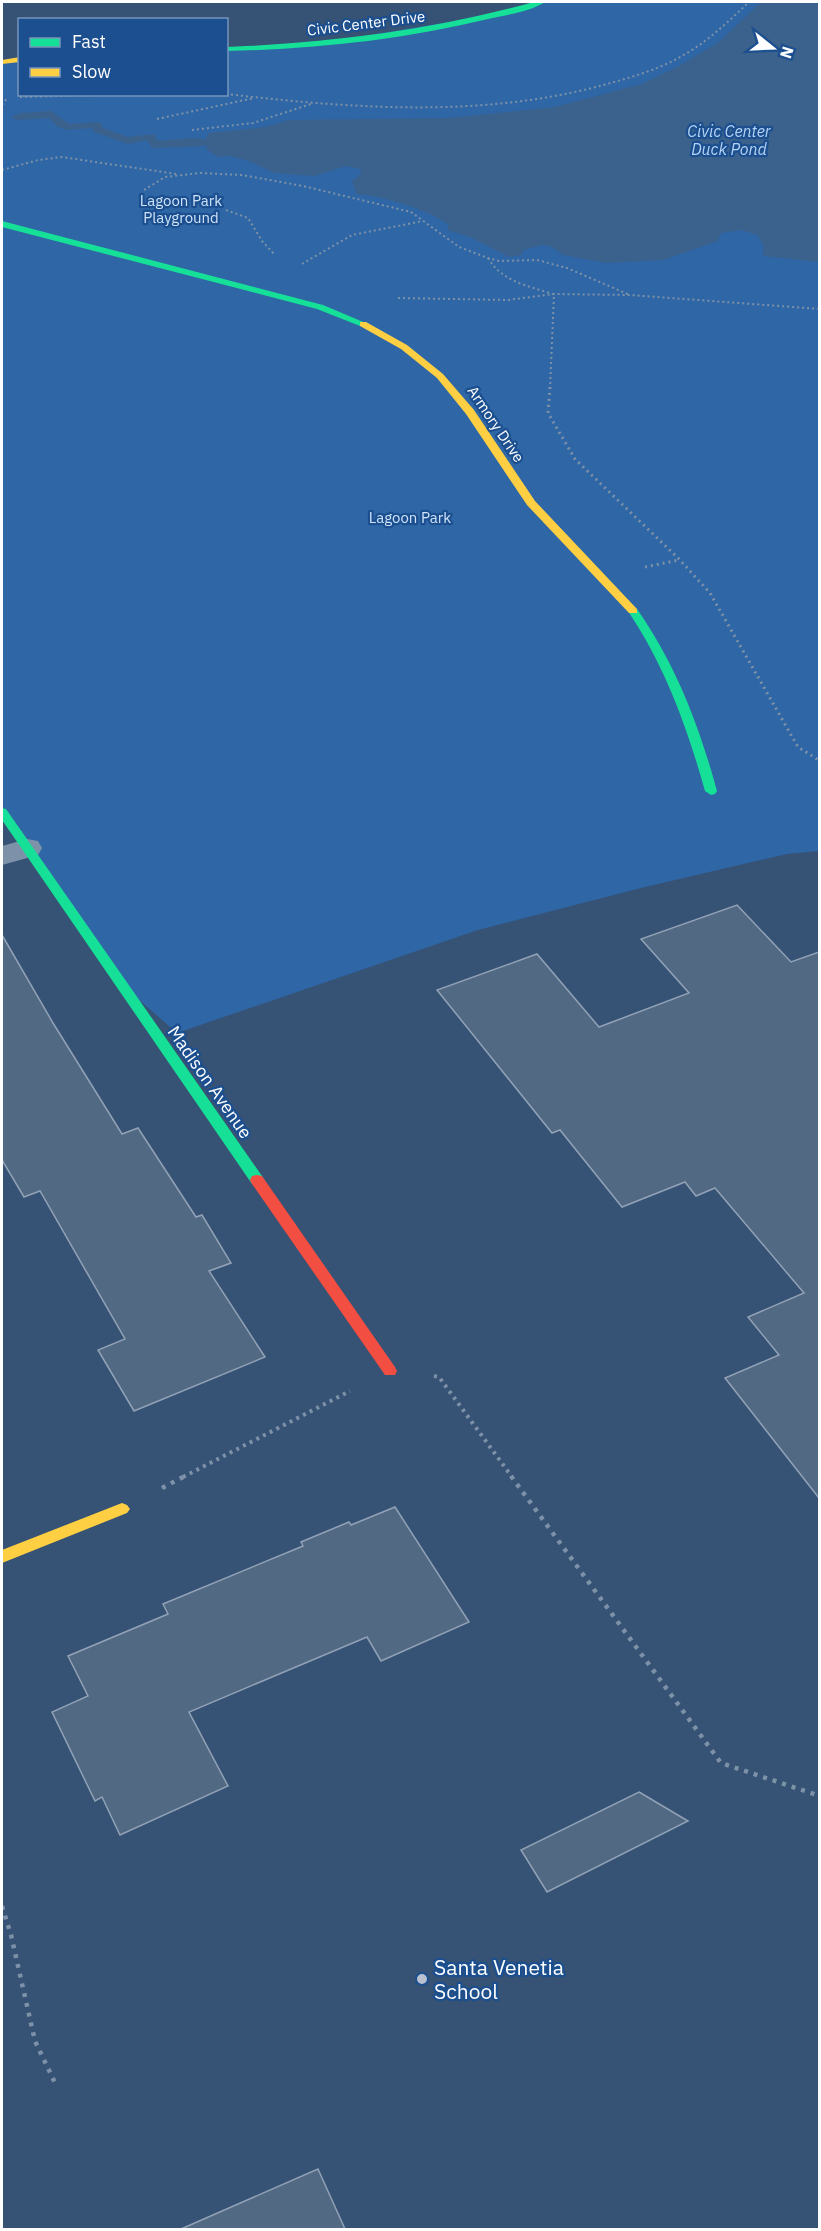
<svg xmlns="http://www.w3.org/2000/svg" width="821" height="2231" font-family="'IBM Plex Sans',sans-serif">
<style>
.green{fill:#2f66a5}
.water{fill:#3b618d}
.lines{fill:none;stroke-linecap:round;stroke-linejoin:round}
.stream{fill:#3b618d;fill-rule:evenodd}
.building{fill:#526984;stroke:#92a2b6;stroke-width:1.5}
.path-far3{stroke:#7d92a8;stroke-width:2;stroke-dasharray:2 3;stroke-linecap:butt}
.path-far2{stroke:#7d92a8;stroke-width:3;stroke-dasharray:2 4;stroke-linecap:butt}
.path-far1{stroke:#7d92a8;stroke-width:4;stroke-dasharray:3 4.5;stroke-linecap:butt}
.path{stroke:#7d92a8;stroke-width:4.5;stroke-dasharray:4 6;stroke-linecap:butt}
.street{fill:#7d92a8;fill-rule:evenodd}
.fast{fill:#16e098;fill-rule:evenodd}
.slow{fill:#ffcf43;fill-rule:evenodd}
.jam{fill:#f24e42;fill-rule:evenodd}
.poi-dot{fill:#b9c2ce;stroke:#1b4f8f;stroke-width:2}
.labels{text-anchor:middle;dominant-baseline:central;stroke-width:4.5;stroke-linejoin:round;paint-order:stroke}
.far-street-label{font-size:15px;fill:#fff;stroke:#1b4f8f}
.far-park-label{font-size:15px;fill:#cfe3fa;stroke:#1b4f8f}
.far-water-label{font-size:16px;font-style:italic;fill:#b5d3f5;stroke:#1b4f8f}
.street-label{font-size:18px;fill:#fff;stroke:#1b4f8f}
.near-poi-label{font-size:21px;fill:#fff;stroke:#1b4f8f;text-anchor:start}
</style>
<rect width="100%" height="100%" fill="#365274"/>
<!-- green -->
<path class="green" d="M541,2h278v849l-32,3 -146,34 -163,42 -301,103 -45,-39 -130,-189v-741l17,-3 1,33h206l1,-45 64,-1 223,-37z"/>
<!-- water -->
<path class="water" d="M761,2h58v260l-56,-6 1,-9 -6,-12 -17,-5 -20,3 -3,8 -55,19 -57,3 -43,-8 -10,-8 -11,-2 -18,5 -3,5 -12,2 -39,-20 -23,-7 2,-5c-23,-17 -65,-28 -92,-31l-5,-13 9,-7 -1,-5 -14,-3 -31,10 -41,-3 -22,-11 -22,-6 -12,1 -13,-9 6,-4 -5,-6 3,-5c20,-2 62,-4 78,-13l162,-2 106,-11 87,-23 37,-18 40,-24z"/>
<g class="lines">
<!-- stream -->
<path class="stream" d="M51,111l18,13 28,-2 4,1 2,5 25,9 26,-3 4,7c16,-1 45,-7 58,3 -4,3 -50,3 -61,4l-4,-1 -4,-7 -19,4 -34,-12 -2,-4 -25,2 -9,-3 -9,-9 -33,2 -5,-3 10,-4z"/>
</g>
<!-- building -->
<g class="building">
<path d="M737,905l54,57 28,-10v546l-94,-120 54,-23 -31,-38 56,-24 -89,-105 -19,8 -11,-14 -63,25 -62,-77 -8,3 -115,-143 100,-36 62,73 90,-34 -48,-54z"/>
<path d="M2,935l51,88 69,111 16,-6 58,89 6,-2 29,48 -22,8 56,86 -131,54 -36,-61 27,-11 -85,-148 -16,6 -22,-37z"/>
<path d="M395,1507l74,115 -88,39 -14,-24 -178,75 39,74 -108,49 -18,-38 -7,4 -43,-89 36,-16 -20,-40 100,-42 -5,-10 140,-58 -2,-4 48,-20 2,3z"/>
<path d="M639,1792l49,29 -141,71 -26,-42z"/>
<path d="M318,2169l27,60h-164z"/>
</g>
<g class="lines">
<!-- path-far3 -->
<g class="path-far3">
<path d="M226,94c124,14 248,24 370,-7 29,-8 60,-16 86,-31 25,-14 46,-34 67,-54"/>
<path d="M20,97l115,-3"/>
<path d="M2,105l6,-8"/>
<path d="M157,119l97,-21"/>
<path d="M192,130l61,-7 58,-19"/>
<path d="M2,170l36,-10 24,-3 114,17"/>
<path d="M144,190l21,-13 35,-4 42,2 61,11 108,26 48,35 29,11 11,3 38,-1 30,8 63,27"/>
<path d="M226,210l22,8 14,23 13,14"/>
<path d="M488,258c14,24 41,28 65,36"/>
<path d="M302,264l50,-29 71,-14"/>
<path d="M398,298l110,2 46,-6 76,1 190,14"/>
<path d="M550,389l4,-95"/>
</g>
<!-- path-far2 -->
<g class="path-far2">
<path d="M550,387l-2,26 27,46 104,100 31,34 88,154 22,14"/>
<path d="M645,567l34,-7"/>
</g>
<!-- path-far1 -->
<g class="path-far1">
<path d="M434,1376l5,1 73,100"/>
<path d="M183,1477l167,-86"/>
</g>
<!-- path -->
<g class="path">
<path d="M511,1476l210,287 99,33"/>
<path d="M162,1488l23,-12"/>
<path d="M2,1906l9,29 24,106 21,44"/>
</g>
<!-- street -->
<path class="street" d="M27,839l11,2 4,7 -4,7 -36,10v-19z"/>
<!-- fast -->
<g class="fast">
<path d="M534,2h11c-15,10 -40,13 -57,17 -86,21 -173,30 -262,32v-4c105,-4 207,-17 308,-45z"/>
<path d="M2,221l321,84 45,19 -8,2 -43,-17 -315,-82z"/>
<path d="M633,608l4,1c39,56 62,116 80,182l-2,3 -4,1 -6,-4c-18,-64 -40,-125 -77,-180z"/>
<path d="M2,808l4,1 256,367 2,4 -2,4h-10l-250,-364z"/>
</g>
<!-- slow -->
<g class="slow">
<path d="M20,57v5l-18,2v-4z"/>
<path d="M360,322h6l41,23 36,29 31,36 61,91 102,108v4h-8l-102,-108 -61,-91 -29,-36 -36,-29 -41,-23z"/>
<path d="M122,1503l5,2 3,4 -3,4 -125,50v-13z"/>
</g>
<!-- jam -->
<path class="jam" d="M257,1175l5,1 133,191 2,4 -2,4h-10l-133,-191 -2,-4 2,-4z"/>
</g>
<!-- markers -->
<circle class="poi-dot" cx="422" cy="1979" r="6"/>
<g class="labels">
<!-- far-street labels -->
<g class="far-street-label">
<text transform="translate(366 23) rotate(-7)">Civic Center Drive</text>
<text transform="translate(496 424) rotate(56)">Armory Drive</text>
</g>
<!-- far-park labels -->
<g class="far-park-label">
<text x="181" y="200">Lagoon Park<tspan x="181" dy="17">Playground</tspan></text>
<text x="410" y="517">Lagoon Park</text>
</g>
<!-- far-water labels -->
<g class="far-water-label">
<text x="729" y="131">Civic Center<tspan x="729" dy="18">Duck Pond</tspan></text>
</g>
<!-- street labels -->
<g class="street-label">
<text transform="translate(210 1082) rotate(55)">Madison Avenue</text>
</g>
<!-- near-poi labels -->
<g class="near-poi-label">
<text x="434" y="1967">Santa Venetia<tspan x="434" dy="24">School</tspan></text>
</g>
</g>
<!-- border -->
<rect width="821" height="2231" fill="none" stroke="#ffffff" stroke-width="6"/>
<!-- legend -->
<rect x="18" y="18" width="210" height="78" fill="#1b4f8f" stroke="#7695bc" stroke-width="1.5"/>
<rect x="30" y="38" width="30" height="9" fill="#16e098" stroke="#7695bc" stroke-width="1.5"/>
<text x="72" y="48" font-size="18" fill="#ffffff">Fast</text>
<rect x="30" y="68" width="30" height="9" fill="#ffcf43" stroke="#7695bc" stroke-width="1.5"/>
<text x="72" y="78" font-size="18" fill="#ffffff">Slow</text>
<!-- north arrow -->
<g transform="translate(773 48) rotate(108)" stroke="#1b4f8f" stroke-width="4.5" paint-order="stroke">
<path d="M0-4.5L10 22L0 15L-10 22Z" fill="#ffffff"/>
<text y="-9" font-size="16" font-weight="bold" text-anchor="middle" fill="#ffffff">N</text>
</g>
</svg>
